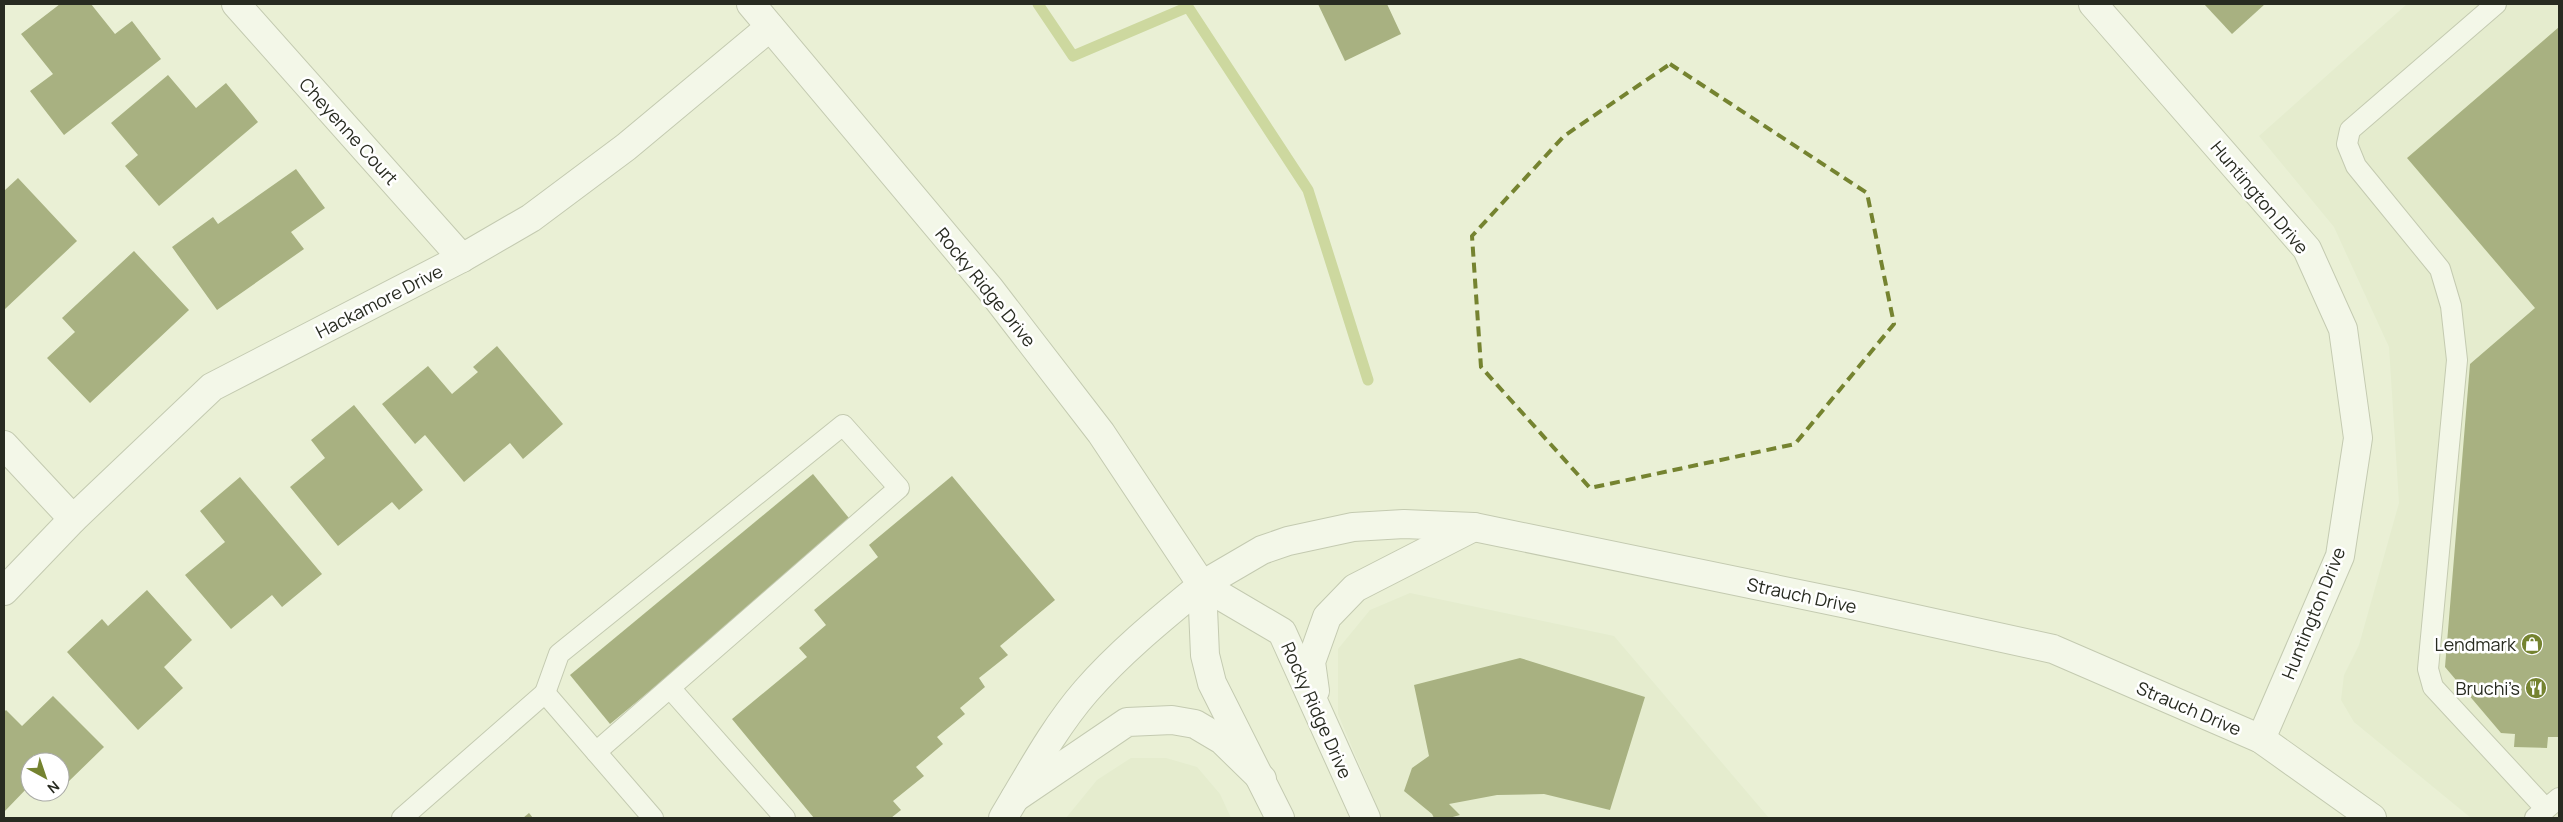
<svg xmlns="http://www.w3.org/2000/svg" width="2563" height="822" font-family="Manrope,sans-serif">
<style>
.built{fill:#dfe7c5}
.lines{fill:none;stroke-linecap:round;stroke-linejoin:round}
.stream{stroke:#aaba5e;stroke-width:11}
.building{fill:#59641b}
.service-casing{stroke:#979c84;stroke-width:22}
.minor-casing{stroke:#979c84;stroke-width:30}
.tertiary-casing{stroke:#979c84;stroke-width:30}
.secondary-casing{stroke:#979c84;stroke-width:30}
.service{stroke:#fff;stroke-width:20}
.minor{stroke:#fff;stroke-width:28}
.tertiary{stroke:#fff;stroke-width:28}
.secondary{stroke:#fff;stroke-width:28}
.marked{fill:none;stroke:#758330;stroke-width:4;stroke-dasharray:10 6;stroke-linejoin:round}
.labels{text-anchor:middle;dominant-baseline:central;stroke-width:5;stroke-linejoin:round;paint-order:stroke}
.street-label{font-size:18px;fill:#282b21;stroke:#fff}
.poi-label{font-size:18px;fill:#282b21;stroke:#fff;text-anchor:end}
</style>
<rect width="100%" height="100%" fill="#eaf0d6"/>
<!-- built -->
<g class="built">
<path d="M2407,4h152v814h-88l-117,-96 -13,-22 3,-25 15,-30 40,-142 -10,-156 -55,-120 -75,-91z"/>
<path d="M1410,593l204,43 155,182h-387l-44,-104v-65l32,-39z"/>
<path d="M1131,758h35l31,9 23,27 11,24h-165l31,-38z"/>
</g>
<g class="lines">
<!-- stream -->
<path class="stream" d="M1038,4l35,52 115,-49 120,183 60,190"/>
</g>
<!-- building -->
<g class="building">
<path d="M60,4h31l24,30 17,-13 29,38 -97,76 -34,-44 23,-17 -32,-40z"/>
<path d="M1318,4h69l14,30 -56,27z"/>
<path d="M2204,4h61l-33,30z"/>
<path d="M2559,27v710h-11l-1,11 -33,-1 1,-13 -14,-1 -56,-66 25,-303 65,-56 -128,-150z"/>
<path d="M168,75l28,33 30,-25 32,39 -99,84 -34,-40 13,-11 -27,-32z"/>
<path d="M296,169l29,39 -34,24 13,17 -87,61 -45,-63 41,-30 5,7z"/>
<path d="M18,178l59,63 -73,69v-119z"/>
<path d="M134,251l55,59 -99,93 -43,-45 28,-26 -13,-14z"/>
<path d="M497,346l66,78 -40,35 -13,-16 -46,39 -39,-47 -10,9 -33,-40 46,-38 24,28 26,-22 -5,-5z"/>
<path d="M354,405l69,85 -24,20 -7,-8 -54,44 -48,-59 35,-29 -14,-18z"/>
<path d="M813,474l40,49 -243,201 -40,-49z"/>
<path d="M952,476l103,124 -55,46 8,9 -29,23 6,9 -25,21 5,6 -28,23 6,7 -27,23 8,9 -31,25 8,9 -10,8h-77l-82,-99 75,-62 -8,-9 27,-23 -12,-15 64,-53 -9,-12z"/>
<path d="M240,477l82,97 -40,33 -10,-12 -41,34 -46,-54 40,-33 -25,-31z"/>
<path d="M147,590l45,50 -28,27 19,21 -45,42 -71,-78 35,-33 6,7z"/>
<path d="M1520,658l125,39 -35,113 -66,-16 -47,1 -48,9 11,11 -11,3h-15l-2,-4 -28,-23 8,-23 17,-12 -15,-71z"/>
<path d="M53,696l51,51 -38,37 -6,-6v-16h-30v23l-26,27v-100l2,-2 16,16z"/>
<path d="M529,813l4,5h-10z"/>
</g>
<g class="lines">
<!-- service casing -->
<g class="service-casing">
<g id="service">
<path d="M2496,4l-146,126 -3,14 9,22 84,103 11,37 6,54 -29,309 5,18 113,122"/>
<path d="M670,688l115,130"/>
<path d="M545,693l14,-39 284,-229 56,63 -303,264"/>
<path d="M402,818l143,-125 108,125"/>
<path d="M2535,818l24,-20"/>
</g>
</g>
<!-- minor casing -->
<g class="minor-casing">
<g id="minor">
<path d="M236,4l226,254"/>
<path d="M2093,4l214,245 36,80 15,109 -18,118 -79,183"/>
<path d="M4,445l69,74"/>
<path d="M1202,585l60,-35 26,-9 65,-14 51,-3 70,3 378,78 201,44 208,90 111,79"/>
<path d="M4,591l69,-72 139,-132 250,-129 69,-40 95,-71 144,-120"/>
</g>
</g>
<!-- tertiary casing -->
<g class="tertiary-casing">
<path id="tertiary" d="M1003,818c26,-43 50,-89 83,-127 35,-40 76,-73 116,-106"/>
</g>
<!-- secondary casing -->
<g class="secondary-casing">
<g id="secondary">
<path d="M751,4l239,285 111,144 101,152 80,47 84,186"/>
<path d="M1202,585l3,70 7,28 68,135"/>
<path d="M1315,691l-4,-29 16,-45 28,-29 119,-61"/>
<path d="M1015,798l112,-76 45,-2 23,4 27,16 40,39"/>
</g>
</g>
<!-- service -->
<use href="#service" class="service"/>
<!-- minor -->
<use href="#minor" class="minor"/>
<!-- tertiary -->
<use href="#tertiary" class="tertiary"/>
<!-- secondary -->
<use href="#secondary" class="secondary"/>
</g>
<!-- marked area -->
<path d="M0 0H2563V822H0ZM1670,64l197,129 27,131 -99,120 -205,44 -109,-121 -9,-131 92,-100z" fill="#eaf0d6" fill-opacity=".55" fill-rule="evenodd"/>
<path class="marked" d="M1670,64l197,129 27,131 -99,120 -205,44 -109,-121 -9,-131 92,-100z"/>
<!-- icons -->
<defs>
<g id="shop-disc" transform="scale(1.125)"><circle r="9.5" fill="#758330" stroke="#fff"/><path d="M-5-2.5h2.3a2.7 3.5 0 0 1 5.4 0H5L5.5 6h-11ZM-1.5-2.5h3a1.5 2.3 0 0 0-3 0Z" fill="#fff"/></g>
<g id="restaurant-disc" transform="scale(1.125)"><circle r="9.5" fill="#758330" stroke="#fff"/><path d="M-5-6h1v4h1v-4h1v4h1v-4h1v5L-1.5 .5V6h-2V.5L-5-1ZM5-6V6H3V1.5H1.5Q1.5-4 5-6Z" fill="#fff"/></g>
</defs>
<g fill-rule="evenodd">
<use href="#shop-disc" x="2532" y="644"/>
<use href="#restaurant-disc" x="2536" y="688"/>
</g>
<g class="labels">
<!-- street labels -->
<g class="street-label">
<text transform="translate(349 131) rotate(48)">Cheyenne Court</text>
<text transform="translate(2260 197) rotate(50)">Huntington Drive</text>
<text transform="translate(986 287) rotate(51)">Rocky Ridge Drive</text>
<text transform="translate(379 301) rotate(-27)">Hackamore Drive</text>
<text transform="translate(1802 595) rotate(12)">Strauch Drive</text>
<text transform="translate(2313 613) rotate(-68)">Huntington Drive</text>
<text transform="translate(2189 708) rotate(23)">Strauch Drive</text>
<text transform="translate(1317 710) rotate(66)">Rocky Ridge Drive</text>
</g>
<!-- poi labels -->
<g class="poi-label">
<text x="2516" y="644">Lendmark</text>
<text x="2520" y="688">Bruchi’s</text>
</g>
</g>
<!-- border -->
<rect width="2563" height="822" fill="none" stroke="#282b21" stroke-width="10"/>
<!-- north arrow -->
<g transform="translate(45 777) rotate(140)"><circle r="24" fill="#ffffff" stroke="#a9aaa6"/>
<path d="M0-4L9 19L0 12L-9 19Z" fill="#758330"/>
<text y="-8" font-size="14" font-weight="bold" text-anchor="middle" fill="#282b21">N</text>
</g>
</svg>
